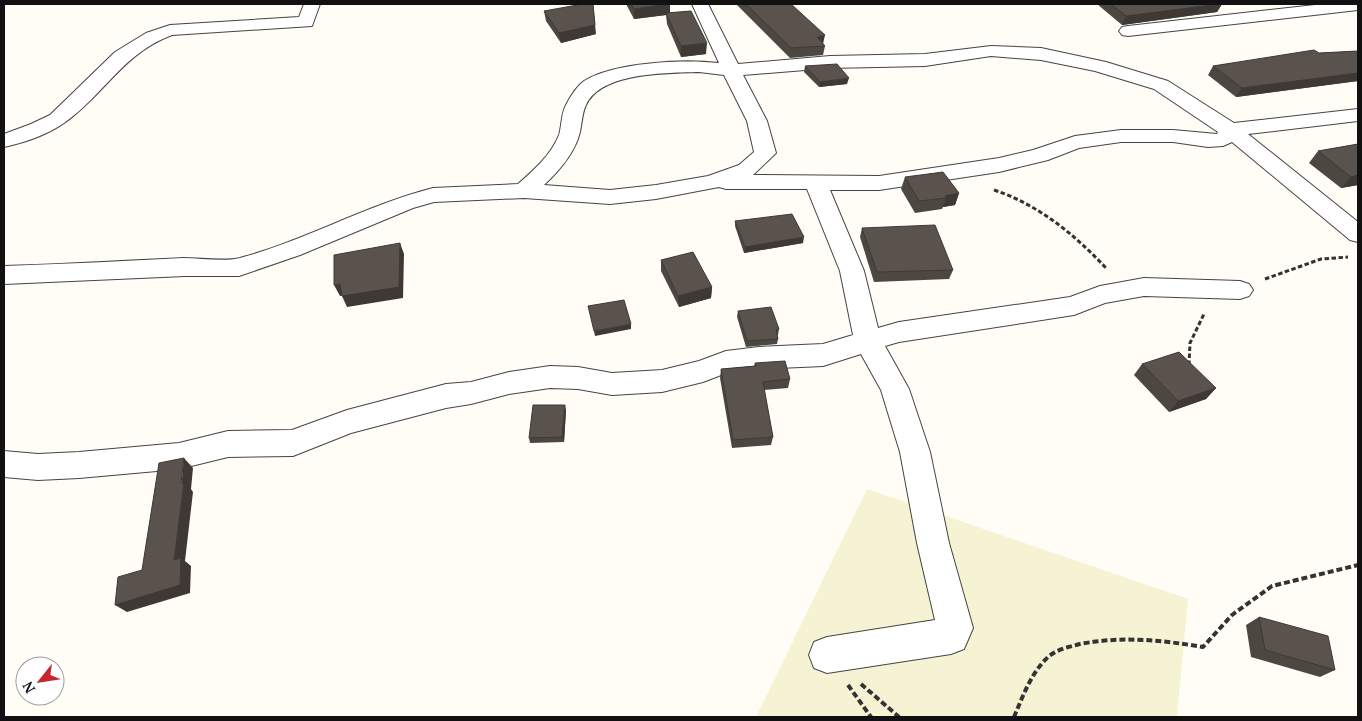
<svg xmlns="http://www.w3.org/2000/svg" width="1362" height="721" font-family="'PT Serif',serif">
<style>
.farmland{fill:#f6f3d4}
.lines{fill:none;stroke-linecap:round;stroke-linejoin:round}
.street-casing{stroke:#444;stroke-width:2}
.path-far1{stroke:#333;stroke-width:3;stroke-dasharray:4.5 2.5;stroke-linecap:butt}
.path{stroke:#333;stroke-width:4;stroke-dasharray:6 3;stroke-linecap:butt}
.street{fill:#fff;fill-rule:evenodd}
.wall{fill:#4d4742}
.shaded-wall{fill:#3f3936}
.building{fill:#5a524d;stroke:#3f3936}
</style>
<rect width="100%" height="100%" fill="#fffdf5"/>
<!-- farmland -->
<path class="farmland" d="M867,489l321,110 -11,118h-421z"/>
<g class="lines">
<!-- street casing -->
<g class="street-casing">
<g id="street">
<path d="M304,4h16l-8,22 -140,9c-49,18 -68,60 -108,88 -17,12 -41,20 -60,24v-13l27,-10 19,-9 65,-63 31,-19 24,-8 129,-8z"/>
<path d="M692,4h16l30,60 92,-8 95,-2 66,-8 50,2 65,14 62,19 66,42 124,-14v12l-110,13 110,88v20l-8,-2 -118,-98 -9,4 -15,1 -35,-5h-52l-42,6 -31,12 -49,12 -120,18h-49l34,81 14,57 21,-6 171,-25 30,-11 44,-8 96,3 9,3 4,6 -4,6 -9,3 -96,-3 -39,7 -31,12 -175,27 -14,4 24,43 21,63 19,91 24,85 -9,21 -13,5 -124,19 -13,-5 -5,-13 5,-13 13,-5 108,-17 -18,-77 -17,-91 -19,-62 -20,-36 -38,12 -64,3 -30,3 -26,10 -41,10 -50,3 -34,-6 -28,-1 -41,6 -38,10 -25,4 -95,25 -58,23 -65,1 -49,12 -100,9 -41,2 -34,-3v-26l34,3 41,-2 100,-9 49,-12 64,-1 55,-20 99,-26 25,-2 38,-10 41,-6 28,1 34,6 50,-3 37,-9 27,-10 33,-4 64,-3 30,-9 -13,-64 -33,-82h-81l-7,-2 -63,12 -46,5 -86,-6 -90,4 -21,6 -113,47 -61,21h-54l-181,8v-18c60,-2 119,-5 179,-8 18,0 40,4 57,0 66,-18 127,-53 193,-70l85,-4c16,-14 33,-29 41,-49 3,-10 2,-21 7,-30 4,-8 11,-19 18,-24 30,-19 100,-22 135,-18zM991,56l50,4 54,11 59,18 64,43 -1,2 -44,-4h-52l-46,6 -42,14 -34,8 -120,18 -126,-1 23,-22 -9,-32 -24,-46 87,-7 95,-2zM699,72l25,3 23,46 7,31 -15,13 -31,11 -52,9 -46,5 -66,-5c15,-14 31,-32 36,-53 2,-9 2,-19 6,-27 15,-33 81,-32 113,-33z"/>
<path d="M1324,4h34v6l-230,26 -6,-1 -3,-4 3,-4 6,-1z"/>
</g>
</g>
<!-- path-far1 -->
<g class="path-far1">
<path d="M994,190c45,15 80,44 112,78"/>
<path d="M1265,279l56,-20 27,-2"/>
<path d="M1189,365l1,-22 14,-29"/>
</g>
<!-- path -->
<g class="path">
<path d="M861,684l38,33"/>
<path d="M848,685l23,32"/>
<path d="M1014,717c9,-21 17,-44 34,-60 9,-8 21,-10 32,-13 42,-8 81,-4 123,3l29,-32 40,-29 86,-21"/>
</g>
<!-- street -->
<use href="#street" class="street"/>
</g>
<!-- wall -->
<g class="wall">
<path d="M626,4h44v9l36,41 -25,3 -14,-33 -1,-9 -32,4z"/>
<path d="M736,4h55l34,42 -2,9 -33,3z"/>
<path d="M1097,4h125l-5,8 -95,13z"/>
<path d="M544,11l52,23 -35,9 -15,-22z"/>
<path d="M1358,51v30l-122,16 -28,-22 5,-9 106,-13z"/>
<path d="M805,66l42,18 -28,3 -15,-15z"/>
<path d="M1358,144v41l-17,3 -32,-25 9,-12z"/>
<path d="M905,177l54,16 -4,12 -12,2 -1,2 -27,4 -14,-24z"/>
<path d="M735,221l68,22 -59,10 -9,-27z"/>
<path d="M862,228l91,42 -4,9 -75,3 -14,-45z"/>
<path d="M661,260l51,27 -1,11 -32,9 -18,-36z"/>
<path d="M738,311l41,18 -1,6h-1l1,4 -1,5 -31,3 -9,-30z"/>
<path d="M755,363l35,16 -2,9 -24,2 9,47 -2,8 -39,3 -12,-70 1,-9 33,-3z"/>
<path d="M1142,364l74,24 -10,11 -37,13 -35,-37z"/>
<path d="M566,410l-2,32 -34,1 -1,-5z"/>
<path d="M1259,617l76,53 -15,7 -69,-20 -5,-32z"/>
</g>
<!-- shaded-wall -->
<g class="shaded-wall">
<path d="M593,4l3,30 -35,9 -2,-10z"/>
<path d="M670,4v10l-4,-1v2l-32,4v-10z"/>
<path d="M1222,4l-5,8 -95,13 4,-9z"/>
<path d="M825,35l-2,9 -6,-7z"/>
<path d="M707,43l-1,11 -25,3v-11z"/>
<path d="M1358,73v8l-122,16 6,-9z"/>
<path d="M849,78l-2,6 -28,3 1,-5z"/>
<path d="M1358,175v10l-17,3 10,-11z"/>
<path d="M959,193l-4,12 -12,2 3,-9 -1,-2z"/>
<path d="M804,237l-1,6 -59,10 1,-6z"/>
<path d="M400,243l4,11 -1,44 -56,9 -5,-11z"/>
<path d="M340,284l5,11 -5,1 -6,-11z"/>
<path d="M712,287l-1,11 -32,9 -1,-11z"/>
<path d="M631,324v5l-36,7 -1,-5z"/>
<path d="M1216,388l-10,11 -37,13 9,-11z"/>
<path d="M565,405l1,5 -2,32 -2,-5z"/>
<path d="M184,458l9,10 -2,21 2,3 -8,69 6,5 -1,27 -63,19 -12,-7 59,-45z"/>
</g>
<!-- building -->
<g class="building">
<path d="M583,4h10l2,21 -36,8 -15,-22z"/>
<path d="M631,4h39l-36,5z"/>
<path d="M746,4h45l34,31 -8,2 8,9 -34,2z"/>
<path d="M1111,4h109l-94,12z"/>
<path d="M691,11l16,32 -26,3 -15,-33z"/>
<path d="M1314,50l5,3 39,-2v22l-116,15 -29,-22z"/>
<path d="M837,64l12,14 -29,4 -15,-16z"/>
<path d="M1358,144v31l-7,2 -33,-26z"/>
<path d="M943,172l16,21 -14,3 1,2 -27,3 -14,-24z"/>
<path d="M792,214l12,23 -59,10 -10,-26z"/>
<path d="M935,225l18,45 -76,2 -15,-44z"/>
<path d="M400,243l-1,44 -57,9 -2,-12 -6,1v-30z"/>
<path d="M693,252l19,35 -34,9 -17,-36z"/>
<path d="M624,300l7,24 -37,7 -6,-25z"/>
<path d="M771,307l8,22 -3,1 2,9 -31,2 -9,-30z"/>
<path d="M1179,352l37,36 -38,13 -36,-37z"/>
<path d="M785,361l5,18 -27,3 10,55 -40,3 -12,-71 35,-3 -1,-3z"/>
<path d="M533,405h32l-3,32 -33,1z"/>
<path d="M184,458l-3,25h3l-10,77 7,-2 -1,27 -65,20 3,-28 24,-7 17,-107z"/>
<path d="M1259,617l69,19 7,34 -70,-20z"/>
</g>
<!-- border -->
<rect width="1362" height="721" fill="none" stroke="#111111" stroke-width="10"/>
<!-- north arrow -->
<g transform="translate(40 681) rotate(240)"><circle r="24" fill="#ffffff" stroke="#a0a0a0"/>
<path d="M0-4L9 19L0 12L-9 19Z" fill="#c4262e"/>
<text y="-8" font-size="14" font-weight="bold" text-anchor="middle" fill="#111111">N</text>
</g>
</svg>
